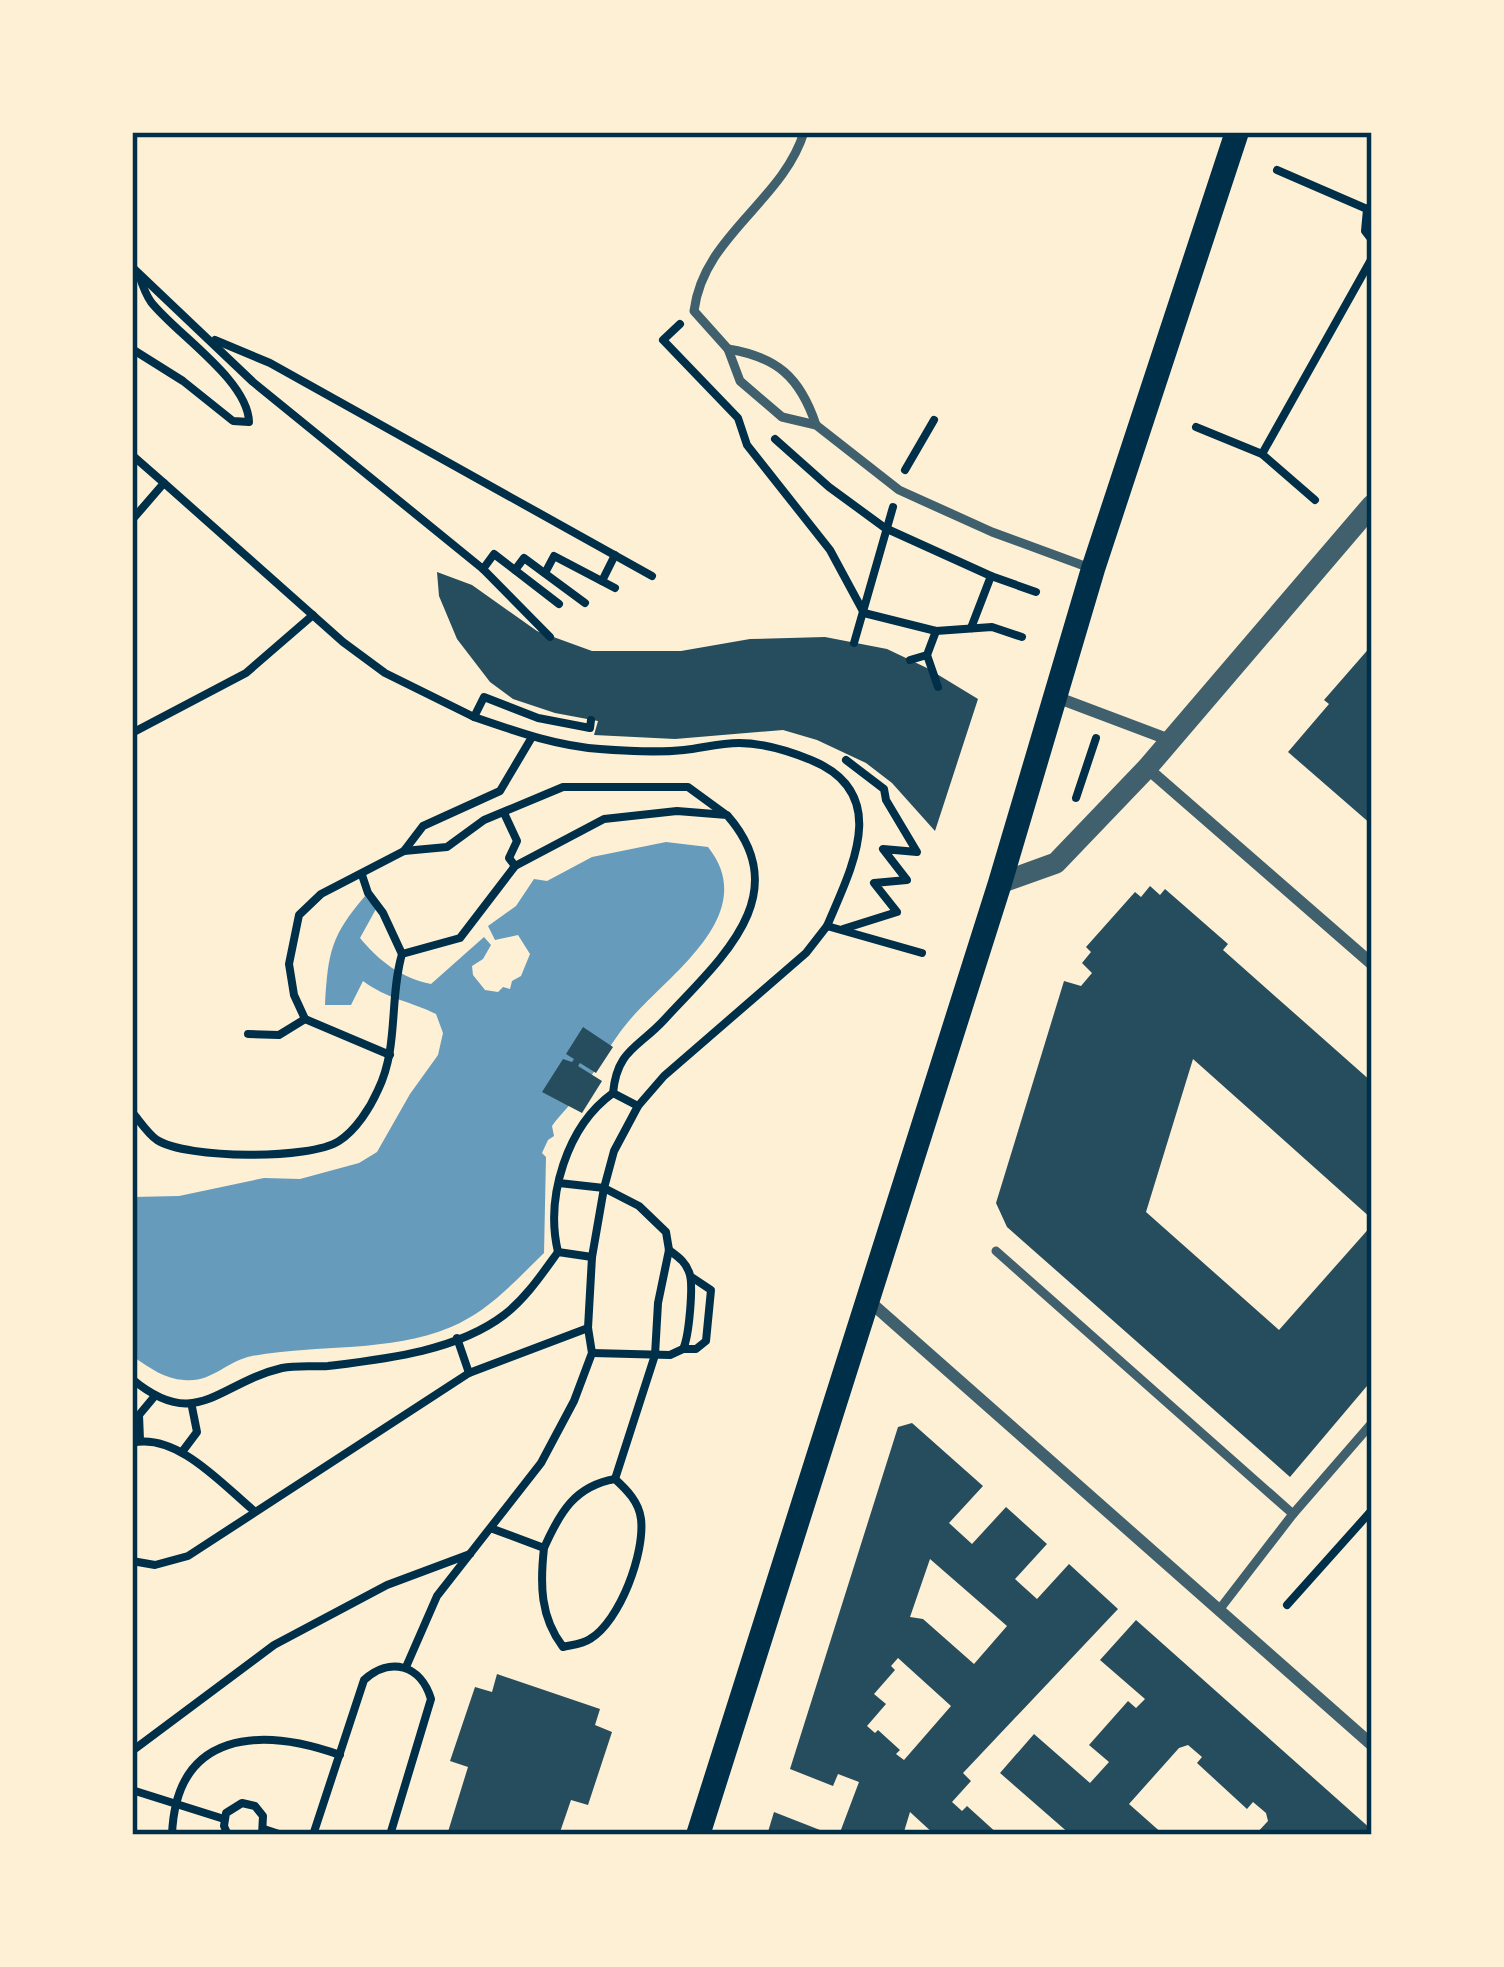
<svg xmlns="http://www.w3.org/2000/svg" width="1504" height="1967" font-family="Cabin,sans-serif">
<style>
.water{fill:#669bbc}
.building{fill:#264d5e;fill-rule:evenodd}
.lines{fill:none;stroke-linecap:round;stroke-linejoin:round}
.path{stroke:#003049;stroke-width:8}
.service{stroke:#3f606c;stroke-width:9}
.minor{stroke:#3f606c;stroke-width:12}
.tertiary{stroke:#3f606c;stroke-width:21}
.secondary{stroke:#003049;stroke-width:24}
.neatline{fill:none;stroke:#003049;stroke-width:4.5}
</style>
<rect width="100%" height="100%" fill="#fdf0d5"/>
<!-- water -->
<path class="water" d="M666,842l42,5c54,68 -41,128 -80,175 -17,20 -31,47 -47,69 -9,13 -20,22 -29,35l2,10 -6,4 -6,13 4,4 -2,96c-29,28 -55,58 -93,74 -62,26 -134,17 -199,29 -26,5 -40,27 -68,24 -19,-1 -34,-12 -49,-22l-3,-161 47,-1 85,-18 36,1 59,-16 18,-11 33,-58 28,-39 5,-22 -7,-19c-26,-13 -49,-15 -73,-33l-12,24h-26c3,-53 6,-69 40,-109l11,13 -16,29c19,23 41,40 71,46l53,-47 7,8 -8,14 -11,7 1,9 12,15 13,2 5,-5 7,2 2,-8 9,-5 9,-22 -12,-19 -23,5 -7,-14 28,-20 18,-27 13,2 45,-24z"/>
<!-- building -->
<g class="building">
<path d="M437,572l35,13 65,46 55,20h89l69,-12 75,-2 62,12 40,19 51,31 -43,132 -43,-48 -26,-20 -49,-23 -34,-10 -108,9 -81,-4 4,-14 -43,-8 -42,-14 -23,-17 -33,-43 -18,-43z"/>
<path d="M1372,645v180l-84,-73 41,-48 -5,-4z"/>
<path d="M1150,886l10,9 5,-6 63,55 -5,6 149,132v137l-179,-160 -47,153 133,118 93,-105v155l-82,97 -283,-250 -11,-24 68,-222 17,5 11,-13 -10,-10 9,-11 -5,-5 49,-55 6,5z"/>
<path d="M583,1027l30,20 -17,26 -16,-10 -2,3 24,15 -20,32 -40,-21 21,-33 9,3 2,-3 -8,-5z"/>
<path d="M912,1423l71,63 -34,37 23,21 34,-37 41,37 -32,35 22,20 32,-35 49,45 -155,164 8,8 -19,21 10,9 5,-5 32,29h-64l-25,-23 -7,23h-64l20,-53 -21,-8 -5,12 -43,-17 108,-342zM930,1559l77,67 -33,38 -51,-45 -13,-2zM898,1658l53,48 -47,54 -8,-6 4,-4 -22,-20 -3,3 -8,-7 19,-22 -12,-10 21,-24 -4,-4z"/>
<path d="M1136,1620l236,210v5h-117l13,-14 -2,-8 -13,-11 -6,7 -50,-46 5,-6 -14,-12 -9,3 -50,56 35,31h-93l-71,-62 34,-39 56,49 19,-21 -20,-17 39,-44 8,7 9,-9 -45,-39z"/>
<path d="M497,1674l103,35 -5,16 17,7 -24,73 -17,-5 -12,35h-112l21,-68 -18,-6 25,-74 17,5z"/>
<path d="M774,1812l46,18 -2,5h-51z"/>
</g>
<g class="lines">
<!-- path -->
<g class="path">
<path d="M1277,170l90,39"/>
<path d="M1372,205l-5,4 -2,22 7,9"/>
<path d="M132,267l121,115 230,187 67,68"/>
<path d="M680,324l-17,16 75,78 9,27 83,105 34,63 72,18 56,-4 30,10"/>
<path d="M215,340l55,23 382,213"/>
<path d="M132,349l51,32 50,40 16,1c-1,-42 -74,-89 -98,-120 -5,-7 -9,-18 -12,-27"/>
<path d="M1196,427l66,27 53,46"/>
<path d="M775,439l54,48 56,41 106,48 -20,52"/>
<path d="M1262,454l110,-196"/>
<path d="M132,455l32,28 -32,37"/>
<path d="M905,470l29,-50"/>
<path d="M164,483l179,159 42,31 89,44"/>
<path d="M483,569l11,-15 65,50"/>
<path d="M515,570l9,-12 61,45"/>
<path d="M545,573l9,-17 61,32"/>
<path d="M991,576l45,16"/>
<path d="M602,581l13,-26"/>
<path d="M854,643l39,-136"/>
<path d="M927,655l11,32"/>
<path d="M910,660l17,-5 9,-24"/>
<path d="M591,720l-1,8 -52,-10 -54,-21 -10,20c41,14 82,29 126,32 27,2 56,4 84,1 18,-2 36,-7 55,-7 24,0 50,8 72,17 81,33 41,107 16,166"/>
<path d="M132,733l114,-60 67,-58"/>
<path d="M1076,798l20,-60"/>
<path d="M504,813l13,28 -8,17 6,8"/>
<path d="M404,851l19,-25 77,-35 32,-54"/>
<path d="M362,875l6,18 15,20 19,41"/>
<path d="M843,929l54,-17 -23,-29 33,-3 -24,-31 34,3 -31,-52 -2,-11 -38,-29"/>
<path d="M248,1034l31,1 26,-16"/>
<path d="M390,1055l-85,-36 -11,-24 -5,-31 10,-49 22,-21 83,-43 43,-4 37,-27 79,-33h125l37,27"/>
<path d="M613,1093l25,13"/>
<path d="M132,1112c7,8 16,22 25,28 30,19 153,20 182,1 17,-11 31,-33 39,-51 21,-43 11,-91 24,-136l58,-16 55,-72 89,-47 73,-8 50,4c71,81 -9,146 -63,205 -26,28 -47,30 -51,73 -46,33 -68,104 -55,159"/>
<path d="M559,1183l45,5 35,18 27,26 3,18 -11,53 -3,52 -40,124"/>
<path d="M457,1338l12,35"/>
<path d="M683,1349h13l10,-8 5,-51 -18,-12"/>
<path d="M592,1353l78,2 13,-6c6,-12 11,-66 6,-77 -4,-11 -11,-15 -20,-22"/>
<path d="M132,1379c65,54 86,4 150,-11 15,-3 31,-1 46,-2 57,-7 129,-15 176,-51 22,-17 38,-41 54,-63l34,5"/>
<path d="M140,1440l-1,-25 15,-18"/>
<path d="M132,1443c44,-11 90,41 121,67"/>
<path d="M182,1452l15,-20 -5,-25"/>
<path d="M493,1529l51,19c16,-36 31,-62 71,-69 12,11 24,23 26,40 4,34 -21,102 -51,120 -7,5 -19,6 -27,8 -23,-30 -23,-63 -19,-99"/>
<path d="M132,1561l23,4 33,-9 281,-183 119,-45"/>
<path d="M1287,1605l85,-95"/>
<path d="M406,1667l31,-71 104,-133 33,-62 18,-48 -4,-25 4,-71 12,-69 10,-37 24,-45 26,-30 142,-123 21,-27 95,27"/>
<path d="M132,1751l142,-106 113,-60 83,-31"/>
<path d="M132,1790l92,29"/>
<path d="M264,1829l18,6"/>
<path d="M172,1835c4,-105 89,-108 168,-80"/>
<path d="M228,1835l-4,-9 2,-13 16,-10 13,3 8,10 -1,19"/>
<path d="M313,1835l51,-155c26,-24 57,-15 67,19l-41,136"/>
</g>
<!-- service -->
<g class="service">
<path d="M804,132c-21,69 -101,104 -110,179l34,38 12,32 42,36 34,8 83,65 93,42 98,36"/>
<path d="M728,349c49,8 72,28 88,76"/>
<path d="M996,1251l297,263"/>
<path d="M1219,1610l74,-96 79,-91"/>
</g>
<!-- minor -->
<g class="minor">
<path d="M1056,697l114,43"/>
<path d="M1147,768l225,196"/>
<path d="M869,1301l503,444"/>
</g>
<!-- tertiary -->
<path class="tertiary" d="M1000,883l56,-20 91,-95 225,-263"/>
<!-- secondary -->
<path class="secondary" d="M698,1835l302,-952 93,-314 144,-437"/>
</g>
<!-- border -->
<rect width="1504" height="1967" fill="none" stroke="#fdf0d5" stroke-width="270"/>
<rect x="135" y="135" width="1234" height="1697" class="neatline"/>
</svg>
